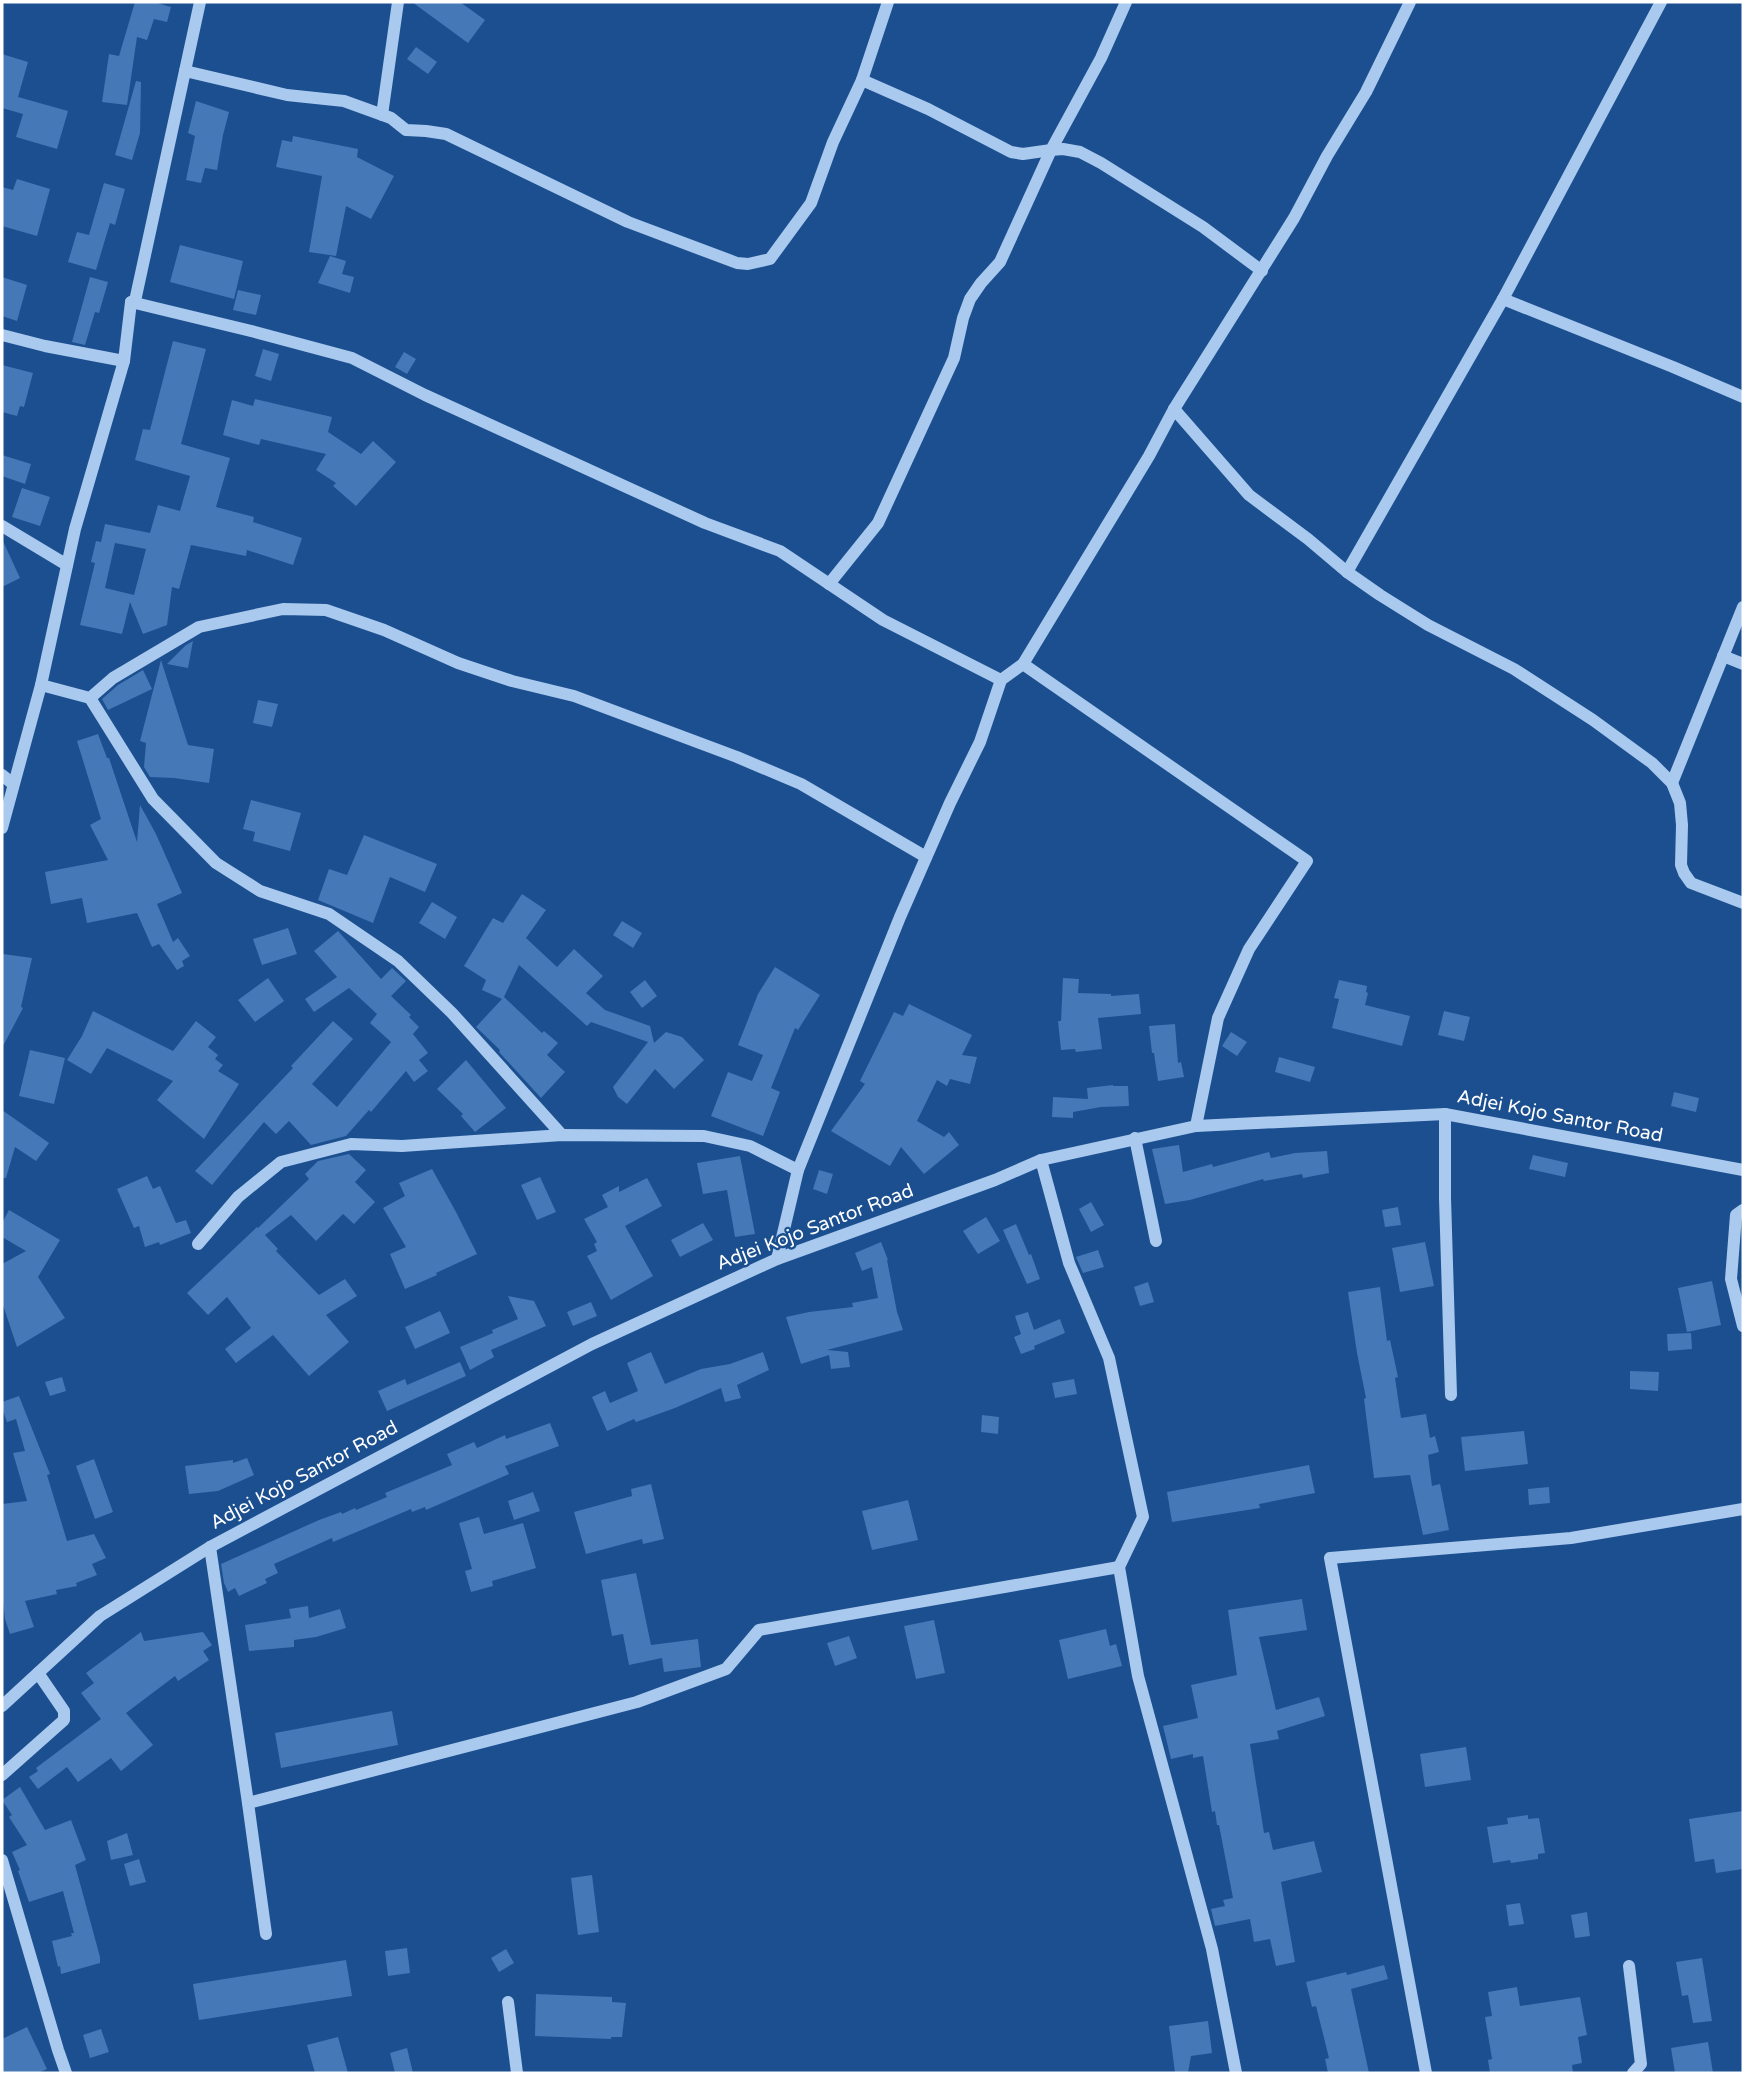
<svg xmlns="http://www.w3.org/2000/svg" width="1745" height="2075" font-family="'Varela Round',sans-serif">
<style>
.building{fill:#4478b7;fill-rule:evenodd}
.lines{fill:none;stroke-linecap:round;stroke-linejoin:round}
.minor{stroke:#a9c9ee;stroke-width:12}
.labels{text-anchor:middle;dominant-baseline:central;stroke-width:5;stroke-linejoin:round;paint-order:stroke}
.street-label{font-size:19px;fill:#fff;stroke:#1b4f8f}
</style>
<rect width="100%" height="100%" fill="#1b4f8f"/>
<!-- building -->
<g class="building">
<path d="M135,2h19l17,5 -4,15 -13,-3 -7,21 -10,-3 -10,68 -25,-3 7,-48 10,2z"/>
<path d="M412,2h48l25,18 -17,23z"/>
<path d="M416,47l21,15 -9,12 -21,-15z"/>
<path d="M2,54l26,8 -10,35 50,14 -11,38 -41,-12 7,-23 -21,-6z"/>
<path d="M136,81l5,1 -1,51 -8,27 -17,-5z"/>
<path d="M196,101l33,11 -6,23 -6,35 -12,-2 -4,15 -15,-3 9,-44 -7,-3z"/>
<path d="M293,136l65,13 -1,8 37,19 -23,43 -25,-13 -10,50 -27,-4 13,-76 -46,-9 6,-27 10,2z"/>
<path d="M17,179l33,10 -13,47 -35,-10v-39l11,3z"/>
<path d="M104,183l21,6 -10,36 -5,-2 -14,47 -28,-8 9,-30 12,3z"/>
<path d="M180,245l63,16 -9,38 -64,-17z"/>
<path d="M330,256l16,5 -4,13 12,3 -4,16 -32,-10z"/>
<path d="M2,277l25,8 -10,36 -15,-5z"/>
<path d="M90,277l18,5 -9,31 -4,-1 -10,33 -13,-3z"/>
<path d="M238,290l23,5 -5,20 -23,-5z"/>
<path d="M173,341l33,8 -25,95 49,14 -14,49 38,10 -1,5 49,16 -9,27 -46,-15 -1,6 -55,-11 -12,44 -7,-2 -5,38 -24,9 -13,-32 -8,32 -42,-9 15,-62 -4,-1 5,-21 5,1 4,-18 45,9 8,-28 22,6 10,-35 -55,-16 8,-31 7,1zM115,543l31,6 -12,46 -29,-7z"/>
<path d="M263,349l16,5 -8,27 -16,-5z"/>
<path d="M404,352l12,7 -9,15 -12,-7z"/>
<path d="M2,365l31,8 -9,34 -4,-1 -3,10 -15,-4z"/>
<path d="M255,399l77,18 -4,15 33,22 12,-13 23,21 -40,44 -23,-20 3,-3 -20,-13 10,-16 -65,-15 -2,6 -36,-10 9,-35 21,6z"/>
<path d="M2,455l29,9 -6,20 -23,-8z"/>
<path d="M22,488l28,9 -10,29 -28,-9z"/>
<path d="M2,539l18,39 -18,9z"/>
<path d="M193,641l-5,27 -21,-4 19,-19z"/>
<path d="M161,660l27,85 26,4 -5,34 -35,-5 -24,-1 -6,-10 2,-24 -6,-2z"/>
<path d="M143,670l9,19 -44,21 -6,-11 16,-14z"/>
<path d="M258,700l20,4 -6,23 -19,-4z"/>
<path d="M98,734l9,24h2l28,84 3,-37 16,29 26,59 -25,11 16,38 5,-4 12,18 -8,5 2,5 -7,4 -18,-26 -7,3 -15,-34 -50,10 -5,-25 -31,6 -6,-32 63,-12 -18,-35 11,-6 -24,-78z"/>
<path d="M251,800l50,13 -11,38 -37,-10 2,-9 -12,-3z"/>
<path d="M364,835l73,29 -12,28 -35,-15 -17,46 -55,-23 11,-31 18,6z"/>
<path d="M522,894l24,16 -20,28 31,29 17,-18 29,27 -17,17 19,17 45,16 4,17 12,-11 16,5 22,23 -30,29 -19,-20 -28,35 -9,-7 -5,-10 35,-45 -57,-20 -4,4 -68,-61 -15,32 38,36 2,-2 14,12 -11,12 18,17 -24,26 -42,-46 1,-2 -24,-23 26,-28 -20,-9 4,-10 -22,-14 29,-48 10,5z"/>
<path d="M432,902l25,15 -12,22 -26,-16z"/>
<path d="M622,921l20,12 -9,15 -20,-13z"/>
<path d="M288,928l9,26 -35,11 -9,-26z"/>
<path d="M338,931l43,48 11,-11 14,13 -15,15 20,19 -2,2 10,10 -6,7 15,19 -9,7 9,11 -14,11 -8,-11 -35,41 -2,-2 -23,26 -35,9 -22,-24 -13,13 -12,-12 -52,63 -17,-14 98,-103 -2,-2 42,-45 20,18 -41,45 25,23 54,-65 -21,-19 7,-9 -28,-26 -35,24 -9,-13 32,-22 -23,-26z"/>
<path d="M3,954l29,4 -11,49 2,1 -21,40v-82z"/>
<path d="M775,967l45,28 -22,35 -3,-2 -24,60 9,4 -17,44 -52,-20 17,-44 24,9 11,-26 -25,-10 20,-51z"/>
<path d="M268,978l16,23 -29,21 -17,-22z"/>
<path d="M1063,978l16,1 -1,14 33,1v2l28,-2 2,20 -43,4 4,31 -26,3 -1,-3 -14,1 -3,-29h3z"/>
<path d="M645,980l12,16 -15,12 -12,-16z"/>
<path d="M1339,980l28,6 -1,6 2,1 -3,12 45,11 -8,30 -70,-18 7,-29 -5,-1z"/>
<path d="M909,1004l63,31 -10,20 15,2 -7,27 -20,-5 -3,7 -10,-6 -20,41 27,16 5,-5 10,13 -35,29 -23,-27 -11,19 -59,-35 34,-47 -5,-3 34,-69 9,4z"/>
<path d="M93,1011l80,40 23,-30 20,16 -8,10 10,8 -3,4 8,6 -5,6 21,13 -35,55 -47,-39 16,-19 -66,-33 -16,26 -24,-14 15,-24z"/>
<path d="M1444,1011l26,6 -6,24 -26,-6z"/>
<path d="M1175,1024l3,39 3,-1 3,15 -26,4 -4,-28h-2l-3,-27z"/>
<path d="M1231,1032l16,10 -10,14 -15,-10z"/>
<path d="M30,1050l35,8 -11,46 -35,-8z"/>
<path d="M1279,1057l36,10 -5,15 -35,-10z"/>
<path d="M466,1060l40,48 -31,24 -14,-16 2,-2 -26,-25z"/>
<path d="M1113,1085v1h15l1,20 -28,1 -28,5v6l-21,-1 1,-20 35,2 -1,-11z"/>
<path d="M1674,1092l25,6 -3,14 -25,-6z"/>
<path d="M2,1110l47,33 -13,18 -21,-14 -9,31h-4z"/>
<path d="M1179,1145l4,27 29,-8 1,3 56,-15 2,6 24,-5 32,-2 2,22 -26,5 -1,-4 -38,7 -1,-2 -73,21 -25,4 -13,-55z"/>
<path d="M349,1154l17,16 -11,12 20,20 -21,22 -11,-10 -27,27 -25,-26 -26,20 13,14 -2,2 43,44 26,-16 12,17 -31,19 23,27 -40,34 -36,-41 -37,28 -11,-14 26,-21 -24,-31 -19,18 -21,-22 70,-66 3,3 -2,-2 51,-49 -4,-5 13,-13z"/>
<path d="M1533,1155l35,8 -3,14 -36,-8z"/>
<path d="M740,1156l15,78 -20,3 -8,-47 -24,4 -6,-31z"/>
<path d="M432,1169l24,43 21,42 -41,19 1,2 -32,14 -15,-35 16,-7 -23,-39 22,-12 -6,-13z"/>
<path d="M819,1170l14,4 -6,20 -14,-5z"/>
<path d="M147,1176l6,13 7,-3 16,37 10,-3 5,13 -31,12 -1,-3 -14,5 -6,-21 -5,2 -17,-39z"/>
<path d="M540,1177l16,35 -19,8 -16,-35z"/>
<path d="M647,1178l15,28 -37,20 28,50 -42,24 -24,-44 10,-5 -3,-7 3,-2 -13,-23 24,-12 -6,-12 17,-9v6z"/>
<path d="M1091,1202l13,23 -13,7 -12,-23z"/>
<path d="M1398,1207l3,18 -16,2 -3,-17z"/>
<path d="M9,1210l51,30 -22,37 27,41 -48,29 -15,-45v-38l24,-13 -24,-14v-14z"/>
<path d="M986,1217l14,24 -22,13 -15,-23z"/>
<path d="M703,1223l10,17 -33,17 -9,-17z"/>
<path d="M1016,1224l13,31 2,-1 9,25 -13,5 -24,-54z"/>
<path d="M881,1242l7,18h-1l10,52 6,18 -76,20 21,2 2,15 -19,2 -2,-14 -28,9 -15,-47 23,-5 44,-5 -1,-4 26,-5 -6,-31 -10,4 -7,-18z"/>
<path d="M1425,1242l9,44 -34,6 -8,-44z"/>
<path d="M1098,1250l6,17 -21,6 -7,-16z"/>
<path d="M1712,1281l9,44 -34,7 -9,-44z"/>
<path d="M1148,1282l6,20 -14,4 -6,-19z"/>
<path d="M1380,1287l7,54 3,-1 8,37 -3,1 6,40 25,-4 4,24 5,-2 4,16 -11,3 4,31 8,-2 9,46 -26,5 -13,-60 -36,3 -10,-79 2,-1 -9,-45 -9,-61z"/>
<path d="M508,1296l26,5 12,25 -55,24 3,7 -24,13 -10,-23 33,-14 -1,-3 26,-11z"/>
<path d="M591,1302l6,14 -24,10 -6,-14z"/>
<path d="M440,1311l10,22 -35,16 -10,-22z"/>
<path d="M1028,1312l6,18 26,-11 5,14 -31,13 1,3 -14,5 -7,-17 7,-3 -6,-18z"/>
<path d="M1691,1333l1,16 -24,2 -1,-17z"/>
<path d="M651,1352l14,32 36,-15 29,-5 33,-12 6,18 -32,15 4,13 -16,4 -4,-14 -46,20 -39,14 -2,-3 -27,12 -15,-34 13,-6 5,12 28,-12 -11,-28z"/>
<path d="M460,1362l6,14 -79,35 -9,-20 27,-12 2,6z"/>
<path d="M1630,1371l29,1 -1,19 -28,-2z"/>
<path d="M62,1377l4,14 -16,5 -5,-14z"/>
<path d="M1074,1379l3,15 -22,4 -3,-15z"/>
<path d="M19,1396l31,78 -3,1 20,66 27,-7 12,24 -14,6 5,11 -21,8 1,3 -21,4 1,4 -32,7 9,26 -24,7 -5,-15 -3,-25v-90l25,-3 -14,-48 12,-2 -9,-32 -9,3 -5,-14v-6z"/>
<path d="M982,1415l17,2 -1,17 -17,-2z"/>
<path d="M550,1423l9,23 -54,20 4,8 -83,36 -1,-3 -13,5 -1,-3 -78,33 -1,-4 -58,26 4,9 -13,6 2,4 -28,13 -4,-8 -7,4 -4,-9 -3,-19 98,-44 22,-8 1,2 13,-6 1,2 31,-13 -2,-4 67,-28 -5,-11 27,-12 3,6 28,-13 1,4z"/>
<path d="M1524,1431l4,33 -63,7 -4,-34z"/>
<path d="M247,1458l7,17 -36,16 -29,3 -4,-28 48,-6v3z"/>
<path d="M94,1459l19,53 -18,7 -19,-53z"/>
<path d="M1309,1465l6,28 -56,11 1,4 -88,14 -5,-30z"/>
<path d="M651,1484l13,55 -21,5 -1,-5 -56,15 -12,-42 58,-16 -1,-7z"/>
<path d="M1549,1487l1,16 -21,2 -1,-16z"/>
<path d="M533,1492l7,19 -26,9 -6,-19z"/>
<path d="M908,1500l10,40 -46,10 -10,-39z"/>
<path d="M479,1517l5,17 39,-11 13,45 -44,13 1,5 -22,6 -6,-21 7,-2 -13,-46z"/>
<path d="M636,1573l15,72 47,-6 3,28 -37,5 -2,-14 -33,7 -6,-31 -11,2 -11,-56z"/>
<path d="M1302,1599l5,31 -48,7 17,73 43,-13 6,19 -48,15 2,8 -29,5 14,89 5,-1 4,18 41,-9 8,31 -41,10 14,80 -19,4 -6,-27 -16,3 -4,-23 -35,7 -4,-17 14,-3 -2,-6 10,-2 -14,-73h-2l-2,-14 -3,1 -9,-56 -10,2v-4l-22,5 -8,-33 35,-8 -7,-33 46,-10 -9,-65z"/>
<path d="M308,1606l1,12 31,-9 6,19 -30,9 -22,3v7l-45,4 -4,-26 46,-7 -2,-9z"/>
<path d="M934,1620l11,53 -29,6 -12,-53z"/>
<path d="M1106,1629l4,17 6,-2 6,22 -54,13 -9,-39z"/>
<path d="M141,1632l3,9 59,-9 9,13 -9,6 6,9 -31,21 -3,-5 -49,37 27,32 -32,26 -10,-13 -33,24 -11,-15 -29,22 -9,-12 9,-6 -2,-3 65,-49 -20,-26 13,-10 -8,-10z"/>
<path d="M849,1636l8,22 -22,8 -8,-23z"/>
<path d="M392,1711l6,34 -117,23 -6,-35z"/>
<path d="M1466,1747l5,33 -46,7 -5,-33z"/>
<path d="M20,1787l25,43 26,-10 15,40 -11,5 25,92v6l-39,11 -1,-8 -2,1 -6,-26 20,-5 -1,-3h3l-11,-42 -34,11 -11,-31 2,-1 -8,-18 15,-7 -18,-28 3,-2 -10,-15z"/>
<path d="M1743,1811v58l-27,4 -2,-14 -19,3 -6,-43z"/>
<path d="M1528,1815v4l11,-1 6,35 -7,1v5l-27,4 -1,-3 -17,3 -6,-36 21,-3 -1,-6z"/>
<path d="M127,1833l6,22 -22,5 -4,-19z"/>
<path d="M139,1859l7,23 -16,4 -6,-22z"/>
<path d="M592,1875l7,57 -21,3 -7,-57z"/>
<path d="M1520,1903l4,21 -15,2 -3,-21z"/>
<path d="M1587,1912l3,24 -15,2 -4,-23z"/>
<path d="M407,1948l3,25 -22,3 -3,-25z"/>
<path d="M506,1949l8,14 -15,9 -8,-14z"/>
<path d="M1702,1958l10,63 -19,2 -5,-28 -6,1 -6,-34z"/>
<path d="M346,1960l6,36 -153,24 -6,-36z"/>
<path d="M1384,1965l4,14 -37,10 18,84h-41l-3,-14 4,-1 -13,-52 -4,1 -6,-25 40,-10 1,3z"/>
<path d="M1517,1987l3,19 60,-9 7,38 -9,2 4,26 -10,2 1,8h-83l-2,-13 4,-1 -7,-42 7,-1 -4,-24z"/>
<path d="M536,1994l76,3v5l14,1 -4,34h-11v2l-76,-3z"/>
<path d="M1208,2021l4,32 -21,3 -3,17h-13l-6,-47z"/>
<path d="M27,2027l20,42 -9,4h-36v-34z"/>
<path d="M101,2029l8,23 -19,6 -7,-23z"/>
<path d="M338,2037l10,36h-33l-8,-28z"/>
<path d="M1708,2042l5,31h-38l-4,-25z"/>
<path d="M407,2048l6,25h-18l-5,-20z"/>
</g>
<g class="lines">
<!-- minor -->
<g class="minor">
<path d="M185,71l102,24 57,6 47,17 15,12 20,1 20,3 182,88 109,41 11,1 22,-5 41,-56 22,-61 29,-62 26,-78"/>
<path d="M862,80l66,29 83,43 12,2 28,-4 50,-92 25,-56"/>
<path d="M382,115l16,-113"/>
<path d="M1503,299l170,68 70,30"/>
<path d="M131,302l124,30 97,26 73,37 280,128 75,28 103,69 118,60"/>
<path d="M2,335l43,11 79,15"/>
<path d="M1174,409l75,86 59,44 39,33 33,23 48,30 86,44 79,51 59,43 20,20 8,20 2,22 -1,40 3,8 7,10 52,20"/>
<path d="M2,526l65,39"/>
<path d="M1347,572l156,-273 158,-297"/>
<path d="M829,584l49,-61 76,-165 9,-40 7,-19 11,-16 19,-21 51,-112 12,-1 17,3 21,11 102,64 59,44"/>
<path d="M1723,656l20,8"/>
<path d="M1023,664l284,197 -58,88 -31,69 -22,108"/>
<path d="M41,685l49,13 23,-20 86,-51 84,-18 43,1 58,20 74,33 54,18 62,15 163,61 64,27 125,73"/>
<path d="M90,698l63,101 63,64 44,28 69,23 69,47 54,52 110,122"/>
<path d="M2,775l11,9"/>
<path d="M1672,783l71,-176"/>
<path d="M2,828l39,-143 34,-156 49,-168 7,-59 4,-1 65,-299"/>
<path d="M1445,1114v84l6,197"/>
<path d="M1135,1138l21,103"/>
<path d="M1041,1160l28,103 40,95 34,159 -24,50 19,109 74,273 24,124"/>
<path d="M1743,1210l-7,5 -5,64 12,47"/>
<path d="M198,1244l40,-47 43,-35 70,-18 51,2 160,-11 142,1 46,10 48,24"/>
<path d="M777,1259l21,-89 102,-253 50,-114 30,-61 21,-62 22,-16 126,-208 25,-47 120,-191 33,-62 39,-64 44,-90"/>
<path d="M210,1547l38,256 18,131"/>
<path d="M2,1706l98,-90 110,-69 382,-203 185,-85 218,-79 46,-20 155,-34 249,-12 298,56"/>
<path d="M2,1775l62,-55v-9l-26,-38"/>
<path d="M248,1803l389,-101 89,-33 33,-39 360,-63"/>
<path d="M2,1860l56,190 8,23"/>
<path d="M1629,1966l12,98 -8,9"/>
<path d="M508,2002l9,71"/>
<path d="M1426,2073l-96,-515 241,-20 172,-29"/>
</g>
</g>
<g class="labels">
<!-- street labels -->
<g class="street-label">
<text transform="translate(1560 1116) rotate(11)">Adjei Kojo Santor Road</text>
<text transform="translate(815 1227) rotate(-21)">Adjei Kojo Santor Road</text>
<text transform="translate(304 1475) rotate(-28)">Adjei Kojo Santor Road</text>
</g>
</g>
<!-- border -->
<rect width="1745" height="2075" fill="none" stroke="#ffffff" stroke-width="7"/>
</svg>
